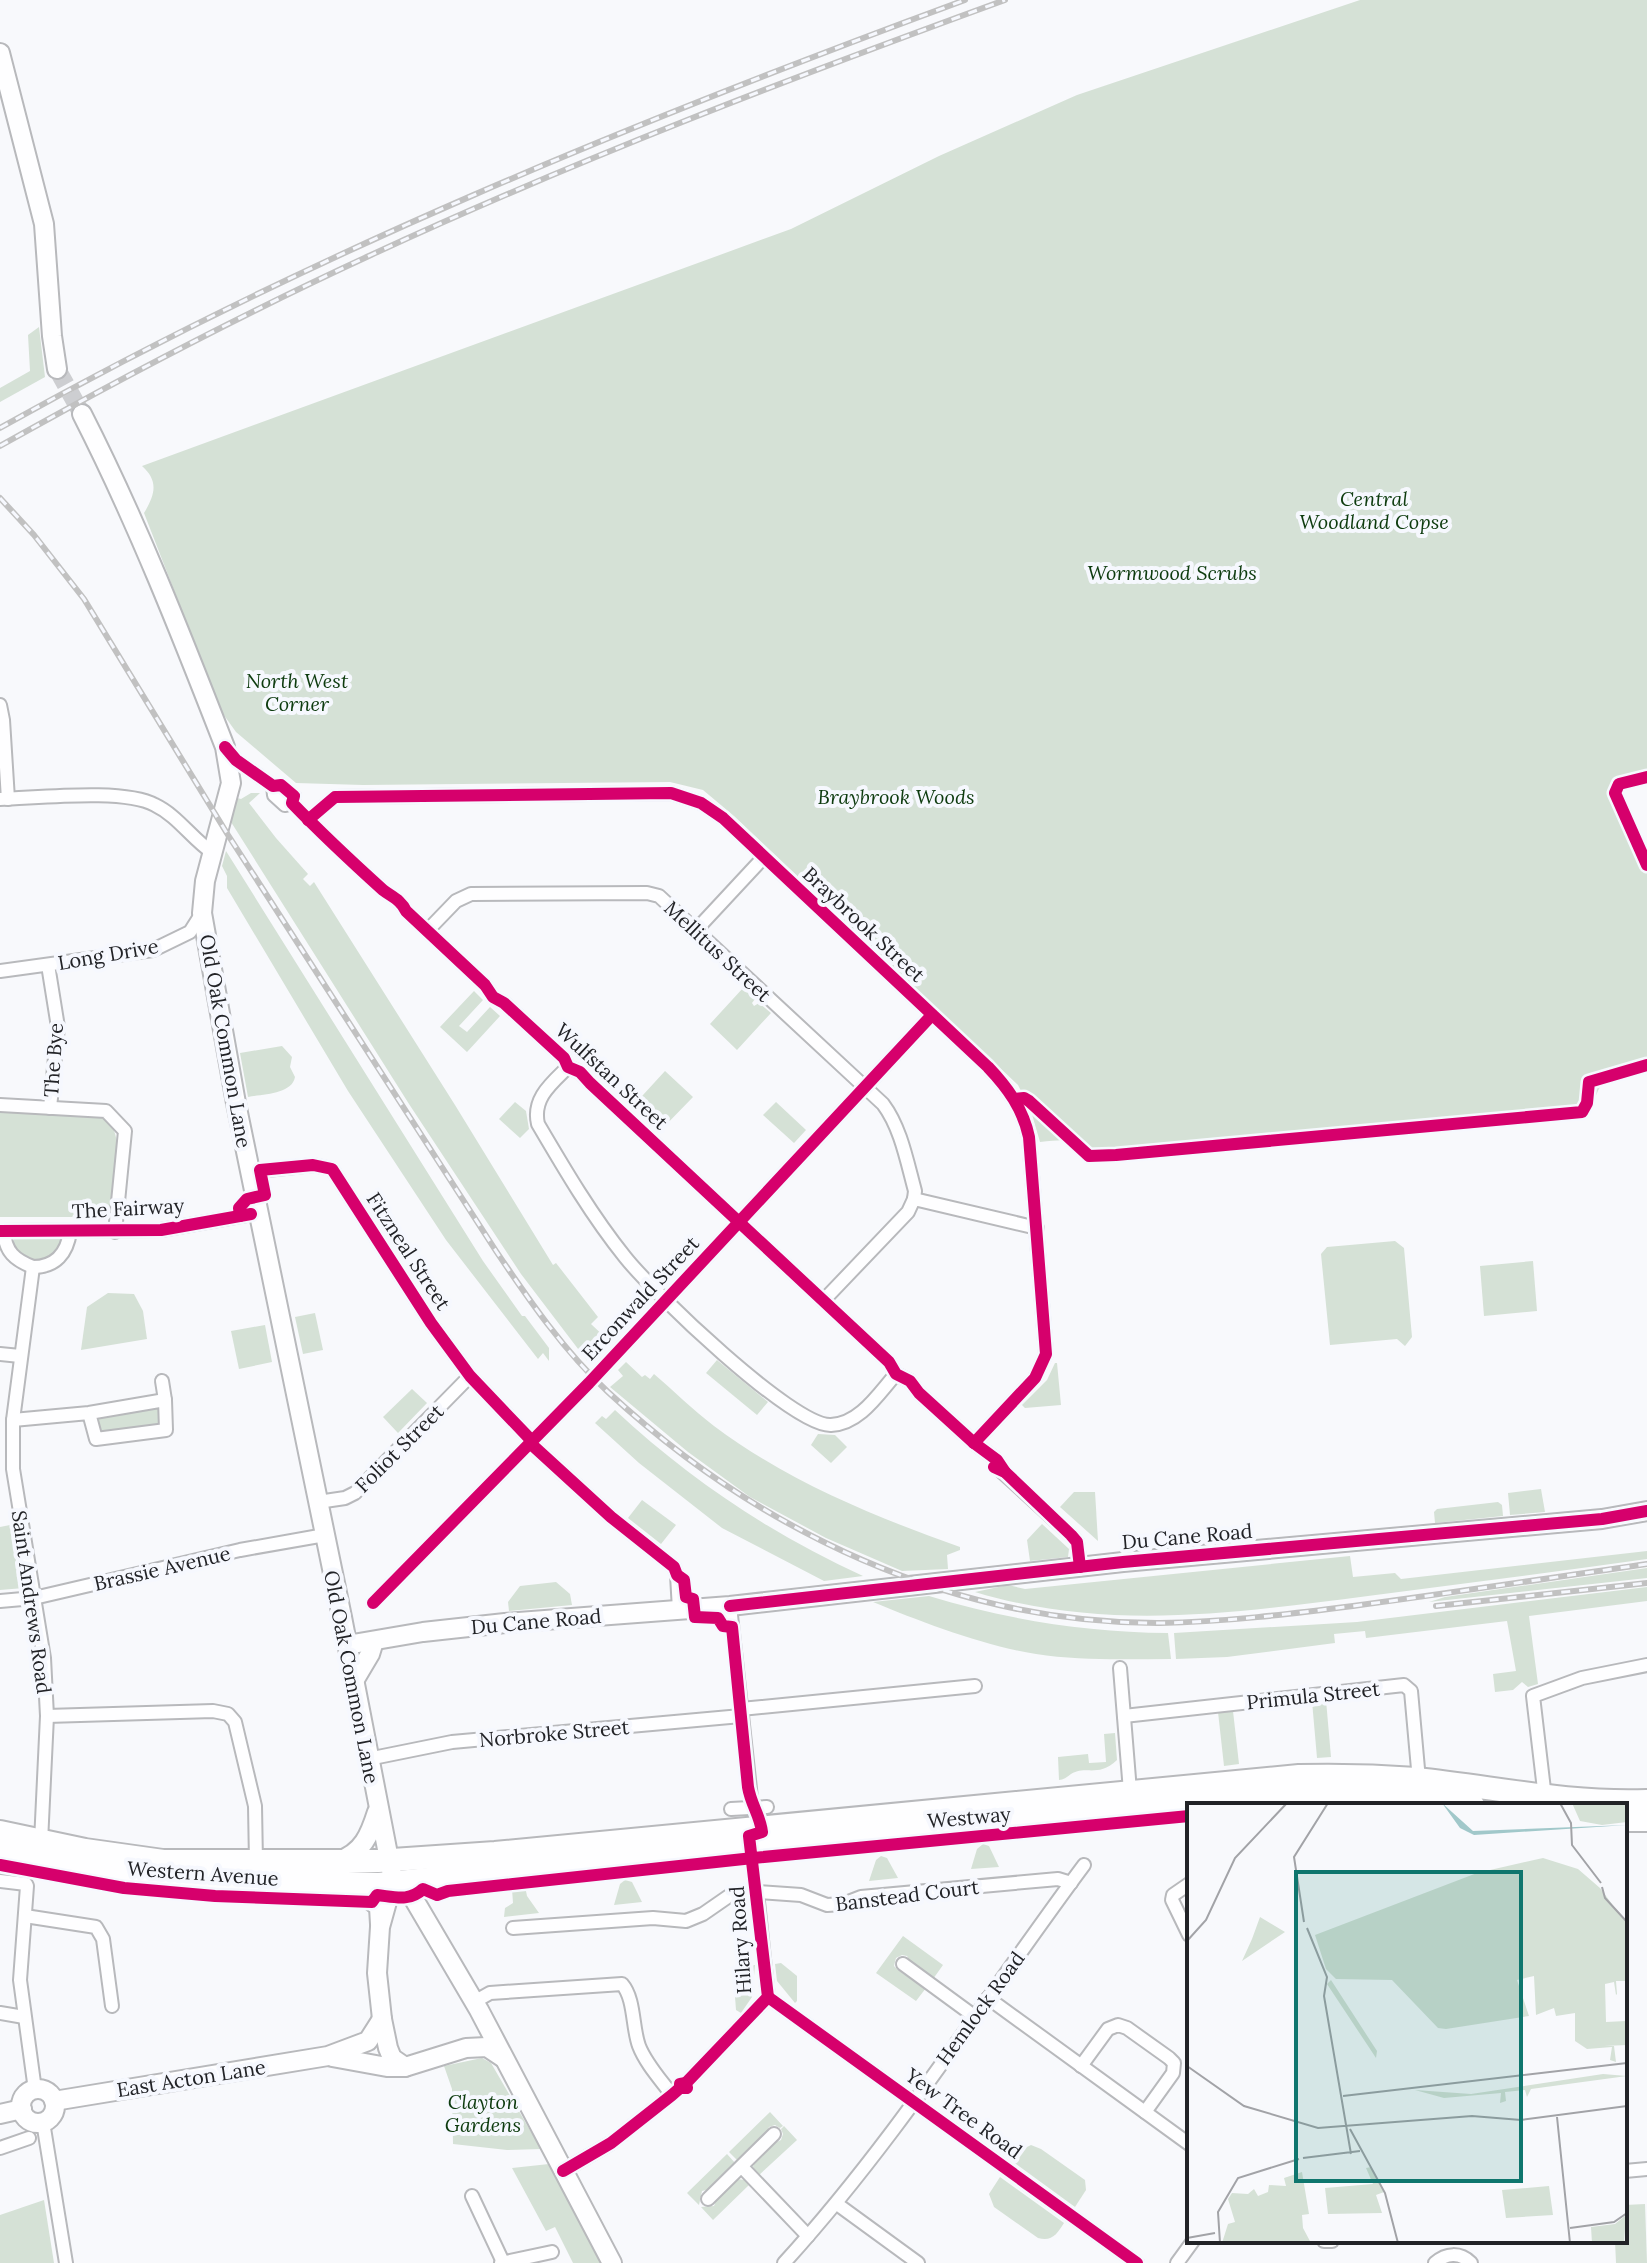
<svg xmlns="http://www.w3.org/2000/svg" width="1647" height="2263" font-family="Lora,serif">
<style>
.green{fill:#d5e1d6}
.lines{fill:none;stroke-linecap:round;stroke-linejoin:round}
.secondary-tunnel{stroke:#cdced1;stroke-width:18;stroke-dasharray:18 9;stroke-linecap:butt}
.street-casing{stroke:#b8b9bc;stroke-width:16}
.secondary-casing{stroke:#b8b9bc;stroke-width:22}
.highway-casing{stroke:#b8b9bc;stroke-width:26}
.street{stroke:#fefeff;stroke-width:12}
.secondary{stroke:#fefeff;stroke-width:18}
.highway{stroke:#fefeff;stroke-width:22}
.rail-casing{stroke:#c1c1c1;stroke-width:6}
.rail{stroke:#f6f8fe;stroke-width:3;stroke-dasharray:9;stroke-linecap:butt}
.cycleway-casing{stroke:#f6f8fe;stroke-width:17}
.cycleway{stroke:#d6006c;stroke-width:12}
.labels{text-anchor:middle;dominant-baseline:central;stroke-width:8;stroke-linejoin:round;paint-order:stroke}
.park-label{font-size:20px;font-style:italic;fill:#0d3b0e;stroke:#f6f8fe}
.street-label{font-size:20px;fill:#222327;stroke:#f6f8fe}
.inset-road{fill:none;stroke:#a2a3a7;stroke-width:2}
.view{fill:#0f766e;fill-opacity:0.15;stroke:#0f766e;stroke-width:4}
.inset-edge{fill:none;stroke:#222327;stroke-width:4}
</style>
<rect width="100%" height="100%" fill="#f8f9fc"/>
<!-- green -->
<g class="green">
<path d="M1360,0h287v781l-29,7 29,68v215c-31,6 -46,0 -54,35l-496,46c-23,-14 -31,-13 -57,-10l-9,-31 -13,-26 -284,-269 -31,-26 -33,-8 -307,3 -67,-2 -60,-51 -15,-21 -77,-198c11,-18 15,-32 -2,-47l649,-237 148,-73 138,-61z"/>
<path d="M39,327l6,50 -45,25v-14l30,-17 -2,-36z"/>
<path d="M251,793h9l-11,10 27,35 32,36 -5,5 7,7 4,-4 141,223 98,160 3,-2 42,54 -7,7 18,17 -21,21 -67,-88 -112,-170 -178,-282 6,-24 4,1z"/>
<path d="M226,851l257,410 39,55h3l24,32v13l-6,-8 -5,6 -92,-119 -98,-149 -121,-203v-12l-5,-10z"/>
<path d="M743,988l12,11 -3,4 2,3 5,-3 12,10 -34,37 -27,-26z"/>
<path d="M474,991l9,9 -24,26 8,6 23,-25 10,9 -33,36 -27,-25z"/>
<path d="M282,1046l10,11 -2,10 5,10c-3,17 -31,17 -47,20l-8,-44z"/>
<path d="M665,1071l28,26 -34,35 -9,-9 2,-3 -7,-7 -3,3 -10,-9z"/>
<path d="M515,1102l11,9 3,18 -9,9 -21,-19z"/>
<path d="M776,1102l30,28 -12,13 -31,-28z"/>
<path d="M0,1106l103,9c25,17 11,74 9,102h-112z"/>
<path d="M19,1235l39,1 6,6c-13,25 -34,26 -51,5l1,-8z"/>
<path d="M1395,1241l9,7 8,89 -7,9 -8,-7 -67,6 -9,-91 6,-7z"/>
<path d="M1533,1261l4,50 -53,5 -4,-50z"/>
<path d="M108,1293l26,1 9,17 4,28 -66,11 6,-43z"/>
<path d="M315,1313l8,37 -20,4 -8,-37z"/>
<path d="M265,1325l7,37 -33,7 -8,-38z"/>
<path d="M717,1360l51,42 -11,13 -51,-42z"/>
<path d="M626,1362l16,15 3,-2 5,4 4,-5c20,17 39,36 60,52 75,56 159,90 246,121v3l-13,5 1,14 -46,2 -76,-33 -76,-41 -62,-45 -78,-65 13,-11 -5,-6z"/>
<path d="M1055,1363h2l4,42 -36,3 -3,-3 25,-25z"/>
<path d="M412,1389l15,14 -29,30 -15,-16z"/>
<path d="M159,1406v17l-4,3 -57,7 -6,-18z"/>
<path d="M615,1410c74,69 156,124 248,166l-39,5 -102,-53 -83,-65 -44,-40 7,-7 4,3z"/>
<path d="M818,1434l17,1 12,12 -16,16 -20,-18z"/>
<path d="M1541,1489l4,23 -35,3 -2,-22z"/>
<path d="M1074,1492h21l3,49 -38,-34z"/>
<path d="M642,1500l34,25 -15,19 -33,-26z"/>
<path d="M1498,1502l4,3 1,11 -68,7 -1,-11 3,-3z"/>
<path d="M15,1524l9,64 -24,2v-63z"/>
<path d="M1042,1524l27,25 -1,8 -38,4 -3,-21z"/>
<path d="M1647,1551v8c-93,13 -186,25 -279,37 -133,17 -261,36 -393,-4l33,-7 17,4 325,-33 3,21 42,-4 6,6z"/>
<path d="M1647,1568v10l-218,24 16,-5z"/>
<path d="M556,1582l14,12 2,11 -63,6 -1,-9 12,-16z"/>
<path d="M1647,1587v14l-118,15 9,68 -10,3 -6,-5 -9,8 -18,2 -2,-18 23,-3 -9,-50 -141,17 -1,-7 -31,3 1,9 -108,14 -51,2 -2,-26 183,-11z"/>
<path d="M929,1596c79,24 157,36 239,37l3,26c-45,0 -91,2 -135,-5 -51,-8 -115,-32 -163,-52z"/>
<path d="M1326,1700l5,57 -14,1 -5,-57z"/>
<path d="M1233,1711l6,53 -15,2 -6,-54z"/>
<path d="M1115,1733l2,27c-19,18 -30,5 -46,14 -4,3 -8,6 -12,6l-1,-23 30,-3 1,9 17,-1 -2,-28z"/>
<path d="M983,1844l6,2 10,21 -28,2 6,-20z"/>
<path d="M881,1856l6,2 11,20 -29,3 7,-21z"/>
<path d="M625,1880l7,2 10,20 -28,3 6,-21z"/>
<path d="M525,1886l2,10 12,17 -35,4 1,-9 8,-5 -1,-14z"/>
<path d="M903,1936l40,29 -10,14 -21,-15 -5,-8 -5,-1 -6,3 -2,8c7,8 22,15 32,22l-10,13 -40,-28z"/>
<path d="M781,1963l16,13v25l-2,2 -18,-22 -2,-17z"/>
<path d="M755,1965l-3,32 -11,16 -5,-3 -2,-27 13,-17z"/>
<path d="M482,2058l9,5 50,86 -34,1 -54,-6 -1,-55 -8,-23z"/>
<path d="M770,2112l13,14 -3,2 -5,-3 -6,2 -4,9 -27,25 -9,-9z"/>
<path d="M784,2126l13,14 -39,36 -5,-9c3,-13 17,-22 28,-27l2,-6 -2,-5z"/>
<path d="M1031,2145l10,4 44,31 1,10 -11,17 -63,-46 9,-11z"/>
<path d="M727,2154l9,10 -26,25 -8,2 -3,14 -12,-12z"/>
<path d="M549,2164l54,99h-30l-18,-36 -9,4 -34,-63z"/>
<path d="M1000,2177l64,46c-7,11 -12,19 -26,15l-44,-31 -5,-13z"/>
<path d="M737,2179l8,1 5,4 -37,36 -12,-13 13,-1 3,-8z"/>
<path d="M44,2200l10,63h-54v-48z"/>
<path d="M1645,2204l2,59h-31l-1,-22h10v-36z"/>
</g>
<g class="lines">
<!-- secondary-tunnel -->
<path class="secondary-tunnel" d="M57,369l25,45"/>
<!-- street casing -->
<g class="street-casing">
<g id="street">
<path d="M0,705l3,15 5,79"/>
<path d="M227,749l9,11 37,26 8,-1 13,11 -2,7c29,30 60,59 91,87 9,7 18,10 23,21l79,74 8,12 11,6 60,55 4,9 12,5 10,11 299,279 7,12 14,7 9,12 55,50 23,17 8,12"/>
<path d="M273,786l1,9 11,10 7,-2"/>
<path d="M0,799c38,-1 124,-11 155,6 23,11 37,34 58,48"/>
<path d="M308,820l27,-23 336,-4 30,10 22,15 265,249c20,21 35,42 41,70l17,217 -11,24 -61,65"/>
<path d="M697,929l66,-71"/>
<path d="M428,930l28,-29 15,-7 176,-1 12,3 224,208c18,24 24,58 32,87l-1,8"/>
<path d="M48,965l10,62 -8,81"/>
<path d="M0,971l153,-21 37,-18 12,-19"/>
<path d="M568,1067c-16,16 -36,31 -30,57 27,46 54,92 87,133 26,33 168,170 206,168 29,-1 48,-32 65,-51"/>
<path d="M0,1105l106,6 19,20 -10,101"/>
<path d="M250,1172l63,-7 19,4 99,154 39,53 62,65"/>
<path d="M0,1231l161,-1 97,-17"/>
<path d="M4,1231c1,21 11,29 29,36 23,0 34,-14 37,-35"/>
<path d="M33,1267l-20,153v49l31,189 3,58 -6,126"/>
<path d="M823,1301l85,-89 6,-13 123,29"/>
<path d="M0,1354l20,2"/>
<path d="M162,1381l3,19"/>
<path d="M13,1420l76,-7 76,-13 1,30 -70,9 -7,-26"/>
<path d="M530,1443l81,74 63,50 3,8 2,35"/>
<path d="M1000,1470l71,65 6,7 3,25"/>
<path d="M318,1502l27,-4 10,-5 115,-117"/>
<path d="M0,1601l34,-3 206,-48 85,-15"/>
<path d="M373,1603l216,-220 343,-368"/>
<path d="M730,1606l22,201"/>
<path d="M1120,1668l10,123"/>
<path d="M741,1709l234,-23"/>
<path d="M47,1716l166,-5 15,3 7,8 20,84 1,56"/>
<path d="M1124,1716l280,-31 7,6 8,89"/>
<path d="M368,1759l84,-17 289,-26"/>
<path d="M1545,1798l-12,-102 49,-18 65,-13"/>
<path d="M731,1809l36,-2"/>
<path d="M0,1881l26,3 1,2 -7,94 15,110"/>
<path d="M1189,1884l-16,11 -1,5 17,35"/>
<path d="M25,1916l71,11 7,12 9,67"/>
<path d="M513,1928l140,-10 33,3 17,-7 26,-18 28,-4 44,3 26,10 16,-1 18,-7 197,-18 13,4"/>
<path d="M903,1964l71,52"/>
<path d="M768,1997l369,266"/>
<path d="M988,1998l201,146"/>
<path d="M474,2002l16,-9 132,-9c13,15 10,43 17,62 7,18 22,34 33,49"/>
<path d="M0,2013l24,4"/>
<path d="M1081,2066l27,-37 10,-4 9,3 42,30 5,5 -1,10 -28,39"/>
<path d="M686,2083l82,-86 -11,-105"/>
<path d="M43,2122l23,141"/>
<path d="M0,2148l29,-10"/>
<path d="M742,2167l66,69"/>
<path d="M563,2171l48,-28 67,-53"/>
<path d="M1625,2171l22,-2"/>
<path d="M472,2196l31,66"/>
<path d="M708,2199l66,-65"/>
<path d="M837,2204l81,59"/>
<path d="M1324,2241h8"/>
<path d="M501,2263l51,-11"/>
<path d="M784,2263c112,-123 201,-265 300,-398"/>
<path d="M1177,2263l16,-22"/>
<path d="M1435,2263c11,-10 25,-11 36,0"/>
</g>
</g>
<!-- secondary casing -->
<g class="secondary-casing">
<g id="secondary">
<path d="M0,53l44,171 8,112 5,33"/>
<path d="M82,414c55,108 99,220 143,333l6,36 -26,98 -3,32 34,190 106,514 51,263 -13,47 -3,46 5,46 6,29 4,10 13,9"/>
<path d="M347,1645l76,-13 82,-9 225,-17 393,-44 479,-43 45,-8"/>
<path d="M354,1681l16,-27 4,-13"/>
<path d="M338,1861c25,-8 32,-27 39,-49"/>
<path d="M393,1880l19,16 67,114 133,253"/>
<path d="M351,1884l28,23 1,17"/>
<path d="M332,2057l55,10h18l61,-19 21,-1 15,10"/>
<circle cx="38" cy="2106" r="17"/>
<path d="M54,2101l274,-45 40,-15 14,-22"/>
<path d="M0,2114l22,-5"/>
</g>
</g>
<!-- highway casing -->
<g class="highway-casing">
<g id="highway">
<path d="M1625,1820h22"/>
<path d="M0,1832l85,18 78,11h215l117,-8 804,-77c39,-1 78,0 117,3 78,8 151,25 231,22"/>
<path d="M0,1851l74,16 89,10 216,7 910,-91 99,2 85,10"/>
</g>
</g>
<!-- street -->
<use href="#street" class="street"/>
<!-- secondary -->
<use href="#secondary" class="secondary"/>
<!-- highway -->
<use href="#highway" class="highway"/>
<!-- rail casing -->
<g class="rail-casing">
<g id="rail">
<path d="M0,428c308,-173 634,-306 965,-428"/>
<path d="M0,446c121,-68 245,-133 371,-191 207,-96 420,-177 634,-255"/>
<path d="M0,498l34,37 50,64 144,236 268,416c33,49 68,100 112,141 150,139 345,232 552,231 65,-1 130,-9 193,-17 98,-13 196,-28 294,-42"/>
<path d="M1436,1606l211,-23"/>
</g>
</g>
<!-- rail -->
<use href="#rail" class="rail"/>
<!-- cycleway casing -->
<g class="cycleway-casing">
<g id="cycleway">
<path d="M225,747l11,13 37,26 8,-1 13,11 -2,7c29,30 60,59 91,87 9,7 18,10 23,21l79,74 8,12 11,6 60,55 4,9 12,5 10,11 299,279 7,12 14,7 9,12 55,50 23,17 8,12"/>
<path d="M1647,777l-28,7 -4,9 32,72"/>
<path d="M308,820l27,-23 336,-4 30,10 22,15 265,249c20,21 35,42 41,70l17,217 -11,24 -61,65"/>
<path d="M1015,1099l9,-1 5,3 60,55 27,-1 466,-43 5,-9 2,-21 58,-17"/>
<path d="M240,1216l-1,-8 8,-9 18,-4 -5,-25 53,-5 19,4 99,154 39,53 62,65"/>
<path d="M0,1231l161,-1 90,-16"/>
<path d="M530,1443l81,74 63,50 3,8 7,5 2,17 7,2 2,18 23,1 5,8 9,1 16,160c3,18 12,28 14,45l-13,4 19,161 -82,86 1,5h-7"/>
<path d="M994,1467l11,5 66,63 6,7 3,25"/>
<path d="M373,1603l216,-220 343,-368"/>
<path d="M730,1606l393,-44 479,-43 45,-8"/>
<path d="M0,1865l124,23 91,8 157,6 5,-7c18,2 32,7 46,-6l14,6 11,-4 305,-33 436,-42"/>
<path d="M768,1997l369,266"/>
<path d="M563,2171l48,-28 61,-48 8,-7v-4l6,-1"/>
</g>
</g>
<!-- cycleway -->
<use href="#cycleway" class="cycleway"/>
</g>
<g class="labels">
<!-- park labels -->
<g class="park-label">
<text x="1374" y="498">Central<tspan x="1374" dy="23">Woodland Copse</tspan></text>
<text x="1172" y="572">Wormwood Scrubs</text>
<text x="297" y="680">North West<tspan x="297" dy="23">Corner</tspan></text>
<text x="896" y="796">Braybrook Woods</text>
<text x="483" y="2101">Clayton<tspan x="483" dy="23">Gardens</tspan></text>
</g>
<!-- street labels -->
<g class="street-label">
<text transform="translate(864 924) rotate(43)">Braybrook Street</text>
<text transform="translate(718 951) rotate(43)">Mellitus Street</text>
<text transform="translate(108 954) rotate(-10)">Long Drive</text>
<text transform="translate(226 1041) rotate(80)">Old Oak Common Lane</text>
<text transform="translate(53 1060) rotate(-86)">The Bye</text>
<text transform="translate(612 1076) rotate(43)">Wulfstan Street</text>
<text transform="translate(128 1208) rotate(-3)">The Fairway</text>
<text transform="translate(409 1251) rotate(57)">Fitzneal Street</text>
<text transform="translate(640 1298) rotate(-47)">Erconwald Street</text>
<text transform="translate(399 1448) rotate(-45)">Foliot Street</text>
<text transform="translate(1187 1536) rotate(-5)">Du Cane Road</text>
<text transform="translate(162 1568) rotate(-13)">Brassie Avenue</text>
<text transform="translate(32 1602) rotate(82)">Saint Andrews Road</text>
<text transform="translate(536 1621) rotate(-5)">Du Cane Road</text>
<text transform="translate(352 1677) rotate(79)">Old Oak Common Lane</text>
<text transform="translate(1313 1695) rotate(-6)">Primula Street</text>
<text transform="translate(554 1733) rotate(-5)">Norbroke Street</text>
<text transform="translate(969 1817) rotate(-5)">Westway</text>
<text transform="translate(203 1873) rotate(4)">Western Avenue</text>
<text transform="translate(907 1895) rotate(-7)">Banstead Court</text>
<text transform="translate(740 1940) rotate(-94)">Hilary Road</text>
<text transform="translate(980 2008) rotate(-54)">Hemlock Road</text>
<text transform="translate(191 2078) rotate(-9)">East Acton Lane</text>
<text transform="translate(964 2113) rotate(36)">Yew Tree Road</text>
</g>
</g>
<!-- overview -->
<g transform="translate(1187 1803)">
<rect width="440" height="440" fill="#f8f9fc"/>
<path d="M385,0h55v19l-25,3 -22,-4zM356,55l35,11 22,19 27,36v57h-11l1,13 -1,1 -2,-13 -9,2 1,38 20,-1 1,24 -23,1h10l2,16 -6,-2 2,-13 -25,2 -12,-8v-28l-19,3 -2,-8 -18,7 -2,-39 -17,4 12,36 -83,13 -8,-1 -46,-48 -56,-1 -10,-10 -11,-34 162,-62zM73,114l25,15 -43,29 10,-22zM144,177l46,71 -1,7 -49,-74zM416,271l24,2 -96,13 -4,8 -2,-7 -20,2 1,9 -6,2 1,-10 -57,5 -29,-8 56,4zM184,364l13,25 -8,3 6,18 -54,1 -3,-26 48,-4 -7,-16zM115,369l7,42 -7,1 1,13 8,15h-89l6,-19 7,-2 -7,-23 4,-6 16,1 6,-5 4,7 10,-4 1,-7 17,1 -2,-8zM362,383l4,29 -47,3 -4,-28zM439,412l-2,28h-32l-1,-16 24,-3z" fill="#d5e1d6"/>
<path d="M255,0l31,28 154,-6 -153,10 -14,-7z" fill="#a1c8ca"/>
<path class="inset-road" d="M373,0l11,20 1,22 29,38M415,84l3,11 22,24M117,119l-10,-65 34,-54M120,125l20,49 -3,19 27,158M0,138l19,-21 29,-62 52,-55M0,263l57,40 74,22 154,-12 49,4 106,-14M156,293l284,-33M370,314l13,126M163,326l35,64 13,50M116,355l57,-7M383,425l44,-6 13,-9M0,435l28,-5M33,440l-2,-31 20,-34 61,-19"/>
<path class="view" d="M109,69h225v309h-225z"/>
<rect width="440" height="440" class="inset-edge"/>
</g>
</svg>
